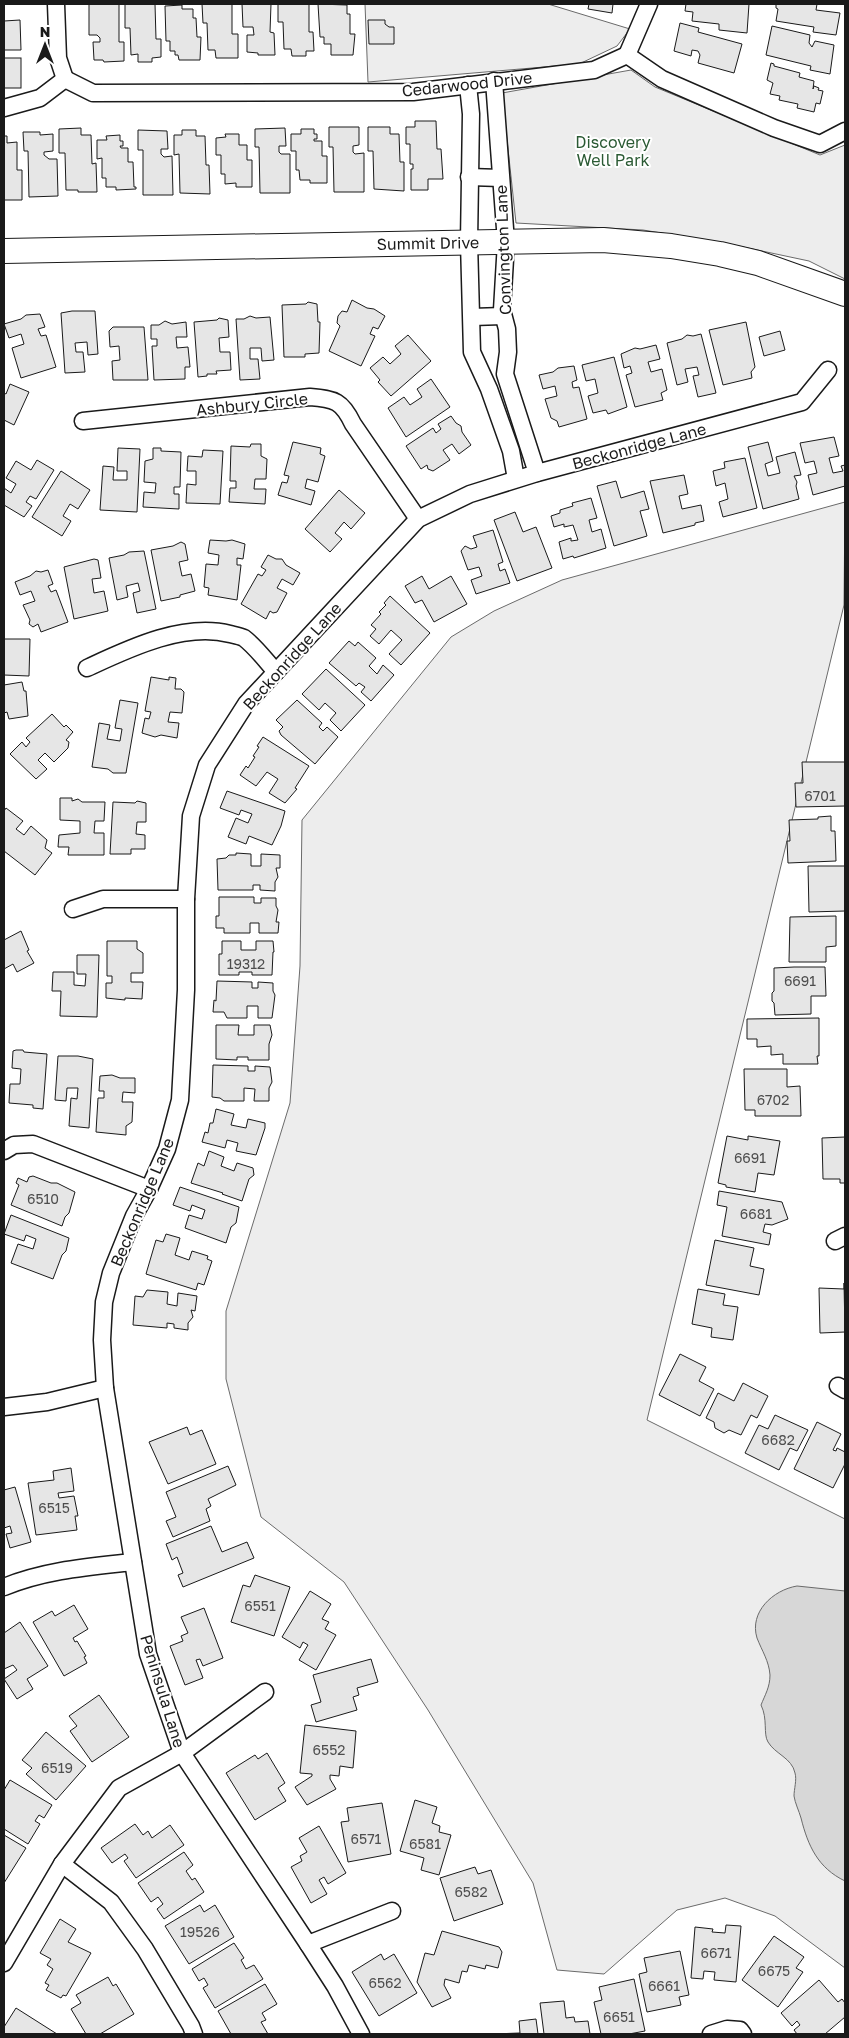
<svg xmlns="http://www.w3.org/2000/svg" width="849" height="2038" font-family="'Golos Text',sans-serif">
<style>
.built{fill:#ededed;stroke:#6a6a6a}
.water{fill:#d7d7d7;stroke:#6a6a6a}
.building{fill:#e6e6e6;stroke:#1a1a1a}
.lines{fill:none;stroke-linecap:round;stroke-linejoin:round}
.street-casing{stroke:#1a1a1a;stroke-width:19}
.secondary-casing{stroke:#1a1a1a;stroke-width:26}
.street{stroke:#fff;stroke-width:16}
.secondary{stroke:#fff;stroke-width:24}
.labels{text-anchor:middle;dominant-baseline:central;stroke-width:4;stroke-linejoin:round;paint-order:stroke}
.number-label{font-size:14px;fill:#4d4d4d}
.street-label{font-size:16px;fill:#1a1a1a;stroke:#fff}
.park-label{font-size:16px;fill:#2b5a34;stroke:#fff}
</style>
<rect width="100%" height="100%" fill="#fff"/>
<!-- built -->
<g class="built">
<path d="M365,4h183l82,25 -13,17 -38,18 -211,18z"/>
<path d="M631,70l24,17 165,68 25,-10v134l-36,-18 -80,-17 -86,-14 -127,-7 -14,-130z"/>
<path d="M845,502l-1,103 -197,815 198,99v449l-70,-52 -50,-18 -48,12 -73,64 -47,-4 -24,-87 -105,-173 -84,-128 -83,-65 -35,-138v-68l64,-208 10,-137 2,-146 149,-183 43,-26 68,-31z"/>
</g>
<!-- water -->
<path class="water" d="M797,1586l48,5v290c-27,-13 -37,-35 -44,-63 -2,-7 -6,-15 -7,-22 0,-7 3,-16 1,-23 -3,-15 -20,-19 -27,-31 -5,-8 0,-23 -7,-37 4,-10 9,-18 9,-30 -1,-14 -8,-24 -13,-37 -8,-26 16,-48 40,-52z"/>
<!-- building -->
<g class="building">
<path d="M89,4h30v38h5v19l-20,1 -1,-2h-9l-1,-18h7v-4l-3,-3h-8z"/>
<path d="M125,4h30l1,35h5v18l-9,1v4h-14v-8l-7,1 -1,-27h-5z"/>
<path d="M202,4h30v30h6v24h-22l-1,-8h-7l-1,-27h-4z"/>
<path d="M242,4h29l-1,28 4,1 1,22h-17v-2l-11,-1v-17h7l-1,-8h-10z"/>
<path d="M278,4h31v28h4l1,19h-8v5h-14l-1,-7h-7l-1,-27h-5z"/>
<path d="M318,4l29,1v9h3v20h5l-2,21h-22v-11h-7v-7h-4z"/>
<path d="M589,4h24l-1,9 -24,-4z"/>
<path d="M686,4h63l-2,29 -28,-3v-6l-27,-3 1,-9 -8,-1z"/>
<path d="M776,4h41l-1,6 24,3 -4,22 -23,-3 1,-5 -38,-6 2,-12 -2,-1z"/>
<path d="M182,5v4h11v9h3l1,19h4l-1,23h-21l-1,-5h-3v-4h-5v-10h-4l-1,-35z"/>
<path d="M20,20l1,30h-17v-29z"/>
<path d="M368,20h17v4l4,3h5v17h-25z"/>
<path d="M680,23l19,5 -1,4 44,12 -8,29 -36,-10 2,-8 -2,-4 -6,-1 -1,6 -17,-5z"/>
<path d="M772,26l38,9 -1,8 3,4 3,-6 19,4 -4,29 -20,-4 1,-4 -45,-11z"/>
<rect x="4" y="58" width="17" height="30"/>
<path d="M771,63l3,1v2l26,7 -1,4 15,4 -1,8 1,-3 5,2 -1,2 5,1 -3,13 -4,-1 -2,9 -17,-4 1,-4 -19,-4 1,-4 -10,-2 3,-11 -6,-3z"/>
<path d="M415,121h21l1,28h4l2,30h-15v11h-17v-21h2v-5h-3v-20h-4v-17h9z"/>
<path d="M329,127h30v18l-6,1v6l2,2 9,-1v39h-30l-1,-45h-4z"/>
<path d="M368,127h22v7h9l1,28h4v29l-30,-2 -1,-38h-5z"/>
<path d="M81,128v7h10l1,29 4,-1 1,29h-19v-2h-12l-1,-37h-6v-24z"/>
<path d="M285,128l1,18h-7v6l2,2h9v39h-30l-1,-46h-4v-18z"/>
<path d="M301,129h13v5h3v5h-3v2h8v15h5v27h-17v-3h-10l-1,-10h-3v-19h-5v-17h10z"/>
<path d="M138,130l29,1 1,18h-7v5l3,3 8,-1 1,39h-30v-45h-5z"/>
<path d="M182,130h14v6h9l1,29h3l1,29 -30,-1 -1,-39 -5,1v-20h8z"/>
<path d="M23,132h17v3l13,-1v17l-9,1v3l5,4h8l1,37 -29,1 -1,-46h-4z"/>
<path d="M225,134h14v11h8v15h5v27h-16v-4l-11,1v-10h-4v-19h-5v-17l10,-1z"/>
<path d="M120,135v6h3v5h-3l1,2h7v14h5l1,25h2v2l-20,1v-3h-10v-9h-4v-20l-5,1v-19h10l-1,-4z"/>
<path d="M4,136h3v7l10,-1v28h5v30h-18z"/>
<path d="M352,300l15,8 7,1 11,7 -7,13 -5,-2 -3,7 5,2 -14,30 -32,-15 11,-25 -3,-3 1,-7 4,-5 5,1z"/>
<path d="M308,302l9,2 1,18h2l-1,31 -14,1v3h-21l-2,-52 24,-1z"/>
<path d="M72,311h23l3,43 -10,1 -1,-13 -12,1 1,9h7l2,20 -20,1 -4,-60z"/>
<path d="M40,314l5,13 -7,2 3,7 5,-1 10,32 -35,11 -9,-30 12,-4 -3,-10 -12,4 -5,-14 17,-5 5,-4z"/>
<path d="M250,316l6,2 14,-1 4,43 -12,1 -1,-13h-11v11h8l2,20 -20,1 -4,-61h8z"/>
<path d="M219,318l9,2 1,17 -10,1 1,14h10l1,18 -15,1 1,3h-10v2l-9,1 -4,-55 23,-2z"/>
<path d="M165,321l7,3 14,-2 1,15h-11l1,11 11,-1 2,20h-5v12l-31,1 -2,-34h5v-7h-6v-14h8z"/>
<path d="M746,322l9,45 -4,5 1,6 -29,7 -14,-55z"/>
<path d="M113,327h31l4,53h-35l-1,-19 8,-1 -1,-14 -9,1 -1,-16z"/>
<path d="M780,331l5,19 -21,6 -5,-19z"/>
<path d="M701,334l15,59 -18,4 -5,-21 6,-1 -2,-8 -12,2 3,13 -11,3 -10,-42 15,-4 5,-4 6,1z"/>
<path d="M408,335l23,26 -40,35 -13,-14 2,-2 -10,-12 13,-11 7,7 11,-10 -6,-8z"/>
<path d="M656,345l4,14 -12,3 3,10 11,-3 5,21 -6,3 2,7 -28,7 -9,-32 6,-2 -2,-7 -6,2 -3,-14 14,-6 5,1z"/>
<path d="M614,357l13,50 -19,7 -2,-4 -13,3 -5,-17 10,-3 -3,-14 -9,2 -4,-16z"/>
<path d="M574,366l3,14 -5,2 1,6 6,-1 8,32 -28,8 -2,-6 -6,-3 -6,-19 12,-3 -2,-10 -12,3 -4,-14 14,-3 5,-4z"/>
<path d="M431,379l19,28 -44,30 -18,-29 16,-11 6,8 12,-8 -5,-8z"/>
<path d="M10,384l19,8 -15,33 -10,-5v-27l2,1z"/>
<path d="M451,416l5,7 5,3 1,6 9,13 -12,9 -7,-10 -9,6 7,10 -17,11 -5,-2 -1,-4 -6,4 -15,-23 27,-18 3,5 5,-4 -3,-5z"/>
<path d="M834,437l5,19 -10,2 4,15 10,-2 -2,-5 4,-1v21l-32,9 -5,-20 9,-2 -3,-12 -9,2 -5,-20z"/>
<path d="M293,442l28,6 -1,6 5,2 -7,26 -11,-3 -2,9 10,3 -4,14 -33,-10 4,-13 5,1 2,-7 -5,-1z"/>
<path d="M768,442l5,19 -8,3 3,12 12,-3 -4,-16 19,-5 6,23 -7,1 3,6 -1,4 3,13 -36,10 -15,-62z"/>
<path d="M251,444h10v12l6,3 -1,20h-11l-1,10h12l-1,15 -36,-2 1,-14h6v-7h-6l1,-35 19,1z"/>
<path d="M118,448l22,1 -3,63 -37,-2 3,-44 11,1 -1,13h14v-9h-10z"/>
<path d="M153,448h8v3l20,1 -1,35h-6v7h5v15l-36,-2 1,-15 11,1 1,-10 -12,-1 1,-21 8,-2z"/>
<path d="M203,450l20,1 -3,53 -34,-1 1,-19 9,1v-14h-9l1,-15 14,1z"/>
<path d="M745,458l12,50 -34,9 -4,-15 9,-3 -3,-16 -9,3 -3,-15 12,-3 -1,-6z"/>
<path d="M37,460l17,10 -18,29 -6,-3 -4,6 6,4 -8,11 -20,-12v-17l7,5 5,-9 -10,-6 10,-17 15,9z"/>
<path d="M61,471l29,19 -12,19 -8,-5 -7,12 8,5 -9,15 -30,-19z"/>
<path d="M684,475l4,19 -9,2 3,13 19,-4 3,16 -9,2v2l-32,8 -13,-52z"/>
<path d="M616,481l5,17 23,-7 5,18 -9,2 7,25 -33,10 -17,-60z"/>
<path d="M339,490l26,23 -14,16 -7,-7 -9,11 7,6 -12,13 -25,-23z"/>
<path d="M591,498l6,20 -8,2 3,12 9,-3 5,19 -32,10 -1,-2 -10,3 -4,-17 12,-4v3l7,-1 -5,-15 -9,2v-3l-10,3 -3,-11 9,-3v-3l13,-4 -1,-3z"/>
<path d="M515,512l8,20 13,-5 16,41 -35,13 -23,-61z"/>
<path d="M493,530l10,32 -5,2 2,7 5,-2 5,14 -34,11 -5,-14 11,-4 -3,-9 -11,3 -7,-19 4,-5 6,3 6,-2 -4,-11z"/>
<path d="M210,540l16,1 6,-1 13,4 -2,15 -6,-1v7h4l-4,35 -29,-5 1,-7 -5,-1 2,-23 12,1 1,-10 -11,-2z"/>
<path d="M181,542l4,2 3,16 -9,2 3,14 9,-2 4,17 -15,4v2l-19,4 -10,-51 22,-4z"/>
<path d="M144,551l12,58 -19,4 -4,-20 7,-2 -2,-8 -12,3 2,11 -11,3 -8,-42 15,-3 5,-3z"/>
<path d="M268,555l8,4h6l4,6 14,8 -7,12 -11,-6 -5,9 10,5 -10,19 -4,1 -3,-2 -4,8 -25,-15 17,-30 4,2 4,-6 -5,-3z"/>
<path d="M94,559l4,1 3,18 -9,1 2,14 10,-2 4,20 -34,8 -10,-52z"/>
<path d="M48,570l5,14 -5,2 3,6 5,-2 12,32 -27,10 -3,-8 -5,3 -4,-3 1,-4 -7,-15 12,-4 -4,-10 -11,4 -5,-13 15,-6 6,-5 5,1z"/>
<path d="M422,576l7,13 22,-13 16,28 -33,18 -12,-22 -7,3 -10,-17z"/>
<path d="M390,596l40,37 -29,32 -12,-11 13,-14 -11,-10 -12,14 -9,-8 6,-7 -5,-4 10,-11 -2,-2 7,-7 -2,-2z"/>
<path d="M4,639h26l-1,37 -25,-1z"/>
<path d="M349,641l6,5 3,-4 18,16 -7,8 8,8 6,-9 11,10 -23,26 -10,-9 4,-5 -6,-4 -3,3 -27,-23z"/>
<path d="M326,669l39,36 -24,26 -11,-11 6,-7 -11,-10 -6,7 -17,-16z"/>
<path d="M151,677l18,3v-3l7,1 -1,11h6l3,3 -2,21 -12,-1 -2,10 11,1 -2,15 -16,-3 -6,2 -13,-4 3,-15 4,1 2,-7 -6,-1z"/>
<path d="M22,682l2,9h2l2,25 -19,3 -2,-7 -3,1v-28z"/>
<path d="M120,700l18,3 -12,70h-13l-5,-4 -16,-2 7,-44 11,2 -3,14 13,2 2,-12 -7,-1z"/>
<path d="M297,700l25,23 -3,4 4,4 4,-4 11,10 -23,27 -34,-29 -2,-4 4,-4 -7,-7z"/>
<path d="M52,714l12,13 2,-2 7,7 -7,8 3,2 -1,6 -14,14 -9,-9 -7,7 9,9 -11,10 -26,-25 12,-12 4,5 4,-5 -4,-4z"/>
<path d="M263,737l46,29 -14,22 2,1 -12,14 -16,-10 9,-14 -11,-7 -11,14 -16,-11 6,-9 2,2 7,-11 -2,-1 6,-9 -2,-1z"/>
<path d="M802,762h43v44l-49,1 -1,-24h8z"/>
<path d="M227,791l58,20 -4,15 -9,19 -23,-9 -3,8 -18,-7 8,-19 12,5 4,-9 -11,-4 -2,5 -19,-7z"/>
<path d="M60,798h12v3l6,-2 4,3h23l-1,19h-9l-1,12h10v22h-36l1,-8h-11l1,-12 21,-2v-12l-20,-1z"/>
<path d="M137,801l9,2v19h-9l-1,12 9,1v14h-14v5h-21l3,-52 22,1z"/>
<path d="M6,808l17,13 -7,8 8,6 7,-9 16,14 -2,8 7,5 -17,22 -31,-24v-40z"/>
<path d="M831,816v15h4l1,30 -48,2 -1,-22h3l-1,-21 29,-1v-2z"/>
<path d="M236,853l15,1v12h10v-12l19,1v13h-4l2,9 -3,5v9l-15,-1v-5h-7v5h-35l-1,-31 9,-1 3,-3h7z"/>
<path d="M808,866h37v45l-36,1z"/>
<path d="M219,897h35v6h7v-5h15v8l2,4 -2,12h3l-1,11h-19v-10h-9v10h-26v-5h-8v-12h3z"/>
<path d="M836,916v30l-10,1v15h-37l1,-45z"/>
<path d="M21,931l8,19 -2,1 7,12 -17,9 -4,-8 -9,5v-29z"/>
<path d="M107,941h30v8l6,4v20h-12v9h12l-1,17 -17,-1v2l-19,-2v-15h6v-7h-5z"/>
<path d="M222,941h19v9h15v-9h17l1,11h-1l-1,23h-20v-3h-13v3h-20v-21h3z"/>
<path d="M77,955h22l-2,62 -37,-1 1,-25h-9l1,-19h21v13l11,1 1,-12h-9z"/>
<path d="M794,967h31l1,29h-15v18l-36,1 -1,-12 -2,-2v-8l2,-2v-23z"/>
<path d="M217,981l35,1v6h6v-6l15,1v8l2,4 -3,23h-14v-12h-11v12h-20l-3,-6h-11l1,-12 2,1z"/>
<path d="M819,1018v38h-2l1,8h-35v-10l-12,1v-9l-14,1v-8h-10v-20z"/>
<path d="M216,1025h23l-1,10h16v-10h16l2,10 -3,9v16h-21v-3h-11v3l-21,-1z"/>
<path d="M16,1050h7l1,2 23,2 -4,55 -10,-1v-3l-24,-2 1,-19h10l1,-15 -9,-1 1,-17z"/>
<path d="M58,1056h20l15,3 -4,69 -20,-2 2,-28 6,1 1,-11h-11l-1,13 -11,-1z"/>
<path d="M213,1065l35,1v5h7v-5l15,1 2,15 -3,6v13h-15l1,-12 -11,-1v13h-20l-4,-3 -8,-1z"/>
<path d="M744,1069h43v18l13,-1 1,30h-46v-6h-10z"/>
<path d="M112,1075l8,3h15v15l-12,-1 -1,10h11l-1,20 -6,4v9l-30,-3 2,-34h6v-7h-5l1,-15z"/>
<path d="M216,1109l18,5 -3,11 15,3 2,-9 17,4v5l-9,27 -20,-4 2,-8 -11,-3 -2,8 -23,-6 3,-10 3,1 2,-10h3z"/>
<path d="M727,1136l21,4v-4l32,5 -6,34 -16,-2 -3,19 -29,-5v-2l-8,-2z"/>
<path d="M845,1137v46h-5v-4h-17l-1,-41z"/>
<path d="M209,1151l15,6 -3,9 13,5 3,-8 16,5 1,7 -5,4 -7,22 -20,-7 1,-1 -32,-10 7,-20 6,3z"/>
<path d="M33,1176l18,7h6l18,9 -6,21 -4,4 -3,9 -51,-21 8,-20 -3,-2 2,-5 9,4 2,-5z"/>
<path d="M180,1187l59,20 -3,16 -5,4 -5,16 -41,-15 4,-13 13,4 3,-9 -13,-5 -2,6 -17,-6z"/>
<path d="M719,1191l63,11 6,17 -16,6 -7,-1 -2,8 8,2 -2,11 -47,-9 5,-29 -10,-2z"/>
<path d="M11,1215l58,23 -3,13 -4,4 -9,24 -42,-16 7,-19 15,5 3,-10 -10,-4 -2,6 -20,-7z"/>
<path d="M166,1234l14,4 -5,17 14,5 3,-9 16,5 -1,3 5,2 -8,24 -6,-2 -2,7 -50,-16 10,-34 7,2z"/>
<path d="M715,1240l39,8 -4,18 14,3 -5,26 -53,-10z"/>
<path d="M844,1283l1,49 -25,1 -1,-45 25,1z"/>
<path d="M698,1289l27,5 -2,11 15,2 -5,33 -22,-3 1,-9 -20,-4z"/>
<path d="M147,1290l21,2 -1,12 10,2 1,-13 19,3 -2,15 -4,-1 2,7 -5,6v7l-14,-2v-4l-7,-1v5l-34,-3 2,-29 8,1z"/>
<path d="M680,1354l26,13 -7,14 15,8 -14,27 -41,-21z"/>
<path d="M743,1383l25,13 -11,22 -6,-3 -10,20 -12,-5 -5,3 -9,-5 -1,-6 -8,-4 12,-25 16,8z"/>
<path d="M775,1415l33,15 -11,21 -7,-3 -11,22 -34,-17 14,-28 9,4z"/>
<path d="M817,1422l24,12 -8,16 3,1 1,-3 8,4v12l-12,24 -39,-19z"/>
<path d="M187,1427l3,8 12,-5 14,34 -48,20 -19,-42z"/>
<path d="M228,1466l8,19 -28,14 3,7 -5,3 4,12 -37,16 -7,-16 10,-4 -10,-25z"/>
<path d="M71,1468l3,23 -16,2 1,5 15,-2 4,20h-3l2,14 -41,5 -8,-52 26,-3 -1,-9z"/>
<path d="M15,1487l16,55 -21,6 -4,-14 6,-1 -2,-7 -6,2v-38z"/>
<path d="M211,1526l11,26 25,-10 7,16 -71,29 -5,-12 5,-2 -6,-16 -5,3 -6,-16z"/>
<path d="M255,1575l35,12 -16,49 -43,-14 12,-37 7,2z"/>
<path d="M310,1591l21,13 -9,15 7,3 -4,7 11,6 -20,35 -17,-10 9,-15 -5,-3 -3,6 -18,-11z"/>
<path d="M74,1605l14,24 -15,9 2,4 2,-1 9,15 -2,1 3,6 -23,13 -31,-54 19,-11 3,5z"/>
<path d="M204,1608l19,50 -20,8 -3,-7 -4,1 7,18 -18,7 -15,-39 13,-5 -2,-5 7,-3 -7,-16z"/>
<path d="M20,1622l28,44 -21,13 6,10 -16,10 -13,-20 13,-9 -4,-5 -9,4v-36z"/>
<path d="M371,1659l7,23 -21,6 2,7 -6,2 4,13 -41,12 -5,-17 10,-3 -8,-27z"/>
<path d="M99,1695l30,42 -37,25 -22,-31 7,-5 -8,-10z"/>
<path d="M305,1725l51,6 -3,37 -13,-2 -1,10 -9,-1v4l6,10 -29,16 -12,-18 17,-11v-2l-12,-1z"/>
<path d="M46,1732l40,34 -30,34 -30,-26 6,-6 -10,-8z"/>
<path d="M267,1753l18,30 -7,5 8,13 -31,19 -29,-47 29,-18 3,4z"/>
<path d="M10,1780l42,25 -8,13 -5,-3 -4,6 5,3 -12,20 -24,-15v-39z"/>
<path d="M415,1800l22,7 -5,16 8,3 -1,6 12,3 -12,40 -18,-5 3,-12 -24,-7z"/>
<path d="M382,1803l9,51 -43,8 -7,-40 8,-1 -2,-13z"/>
<path d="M135,1824l8,11 5,-4 4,7 18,-13 14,20 -48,33 -12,-17 4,-3 -3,-4 -13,9 -11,-15z"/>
<path d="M319,1826l27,47 -18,11 -4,-7 -5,3 8,14 -16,9 -20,-36 11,-6 -2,-5 7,-4 -8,-14z"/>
<path d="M4,1835l22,13 -22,35z"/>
<path d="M184,1852l9,13 -7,6 6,9 3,-2 9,14 -40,27 -7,-10 6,-5 -5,-7 -7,5 -13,-19z"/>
<path d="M475,1867l3,7 13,-4 12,34 -49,17 -14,-43z"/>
<path d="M200,1905l4,7 11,-7 19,32 -45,27 -24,-38z"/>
<path d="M60,1919l16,10 -8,13 23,11 -25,43 -3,-1 -2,3 -15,-8 3,-5 -4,-2 8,-14 -6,-4 4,-6 -11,-6z"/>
<path d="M726,1925l15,1 -5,56 -22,-2 1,-8 -11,-1 -1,8 -12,-1 4,-51 18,2 -1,3 13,1z"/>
<path d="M442,1931l57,16 3,5 -4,16 -12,-3 -1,4 -16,-4 -2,7 -5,-1 -3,12 -14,-4 -1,6 7,13 -19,9 -15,-25 8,-29 9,2z"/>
<path d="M774,1936l30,21 -8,11 7,4 -25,35 -36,-27z"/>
<path d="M234,1943l10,15 -3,2 5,9 8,-4 9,14 -48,29 -12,-20 5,-3 -4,-7 -5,3 -7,-12z"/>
<path d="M680,1951l9,44 -10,2 2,8 -34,7 -8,-38 8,-2 -3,-14z"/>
<path d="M381,1954l3,6 10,-6 23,39 -38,23 -27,-44z"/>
<path d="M108,1977l5,9 3,-2 18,30 -34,20h-14l-15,-25 10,-6 -5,-8z"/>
<path d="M634,1979l11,52 -16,3h-28l-7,-32 8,-2 -3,-13z"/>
<path d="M819,1980l19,22 4,-3 3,4v14l-20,17h-28l-3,-4 6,-5 -3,-4 -5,5 -11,-13z"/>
<path d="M265,1984l12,20 -15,9 4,7 -5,2 7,12h-37l-13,-23z"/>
<path d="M564,2001l2,17 8,-1 1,5 13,-1 2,13h-46l-4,-31z"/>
<path d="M16,2008l41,26h-53v-7z"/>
<path d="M536,2019l2,15h-45l27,-1 -1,-12z"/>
</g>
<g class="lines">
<!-- street casing -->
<g class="street-casing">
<g id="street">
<path d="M56,4l2,54 7,21"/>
<path d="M627,55l22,-51"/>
<path d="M65,79l28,14 320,-1 181,-22 33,-15 35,24 112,49 46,16 25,-13"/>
<path d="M494,81l12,161 -4,68 5,19 1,23 -3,22 32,99"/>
<path d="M468,85l3,29 -2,128 3,110 17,37 22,62 5,28"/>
<path d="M4,108l36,-10 25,-19"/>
<path d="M469,177l32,1"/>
<path d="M472,317l31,-1"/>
<path d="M83,421l227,-24c25,2 32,4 43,27l65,95"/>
<path d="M87,668c41,-19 96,-46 143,-34 4,1 10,2 14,4 12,9 22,23 32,34"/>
<path d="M73,909l30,-10h83"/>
<path d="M4,1151l10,-6 19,-1 116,45"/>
<path d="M835,1241l10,-5"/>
<path d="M838,1386l7,4"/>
<path d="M4,1407l43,-5 58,-14"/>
<path d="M4,1587c42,-17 84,-20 129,-25"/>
<path d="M62,1864l49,38 34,47 46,77 3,8"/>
<path d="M308,1944l84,-33"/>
<path d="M4,1963l58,-99 57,-76 63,-35 83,-61"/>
<path d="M361,2034l-26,-48 -27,-42 -126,-191 -34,-99 -43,-266 -3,-48 2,-38 7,-29 23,-57 15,-27 18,-40 13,-49 6,-110v-91l5,-83 16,-51 39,-61 172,-185 52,-25 67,-21 265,-71 26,-32"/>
<path d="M711,2034l16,-5 13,1 3,4"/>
</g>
</g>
<!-- secondary casing -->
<g class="secondary-casing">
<path id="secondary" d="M4,251l599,-11 68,6 49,8 38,9 87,31"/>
</g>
<!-- street -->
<use href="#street" class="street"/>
<!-- secondary -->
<use href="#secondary" class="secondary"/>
</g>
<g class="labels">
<!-- number labels -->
<g class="number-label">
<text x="820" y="795">6701</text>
<text x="246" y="963">19312</text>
<text x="800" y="980">6691</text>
<text x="773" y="1099">6702</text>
<text x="750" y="1157">6691</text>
<text x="43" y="1198">6510</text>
<text x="756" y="1213">6681</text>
<text x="778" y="1439">6682</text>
<text x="54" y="1507">6515</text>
<text x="260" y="1605">6551</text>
<text x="329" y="1749">6552</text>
<text x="57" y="1767">6519</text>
<text x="366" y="1838">6571</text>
<text x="425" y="1843">6581</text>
<text x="471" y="1891">6582</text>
<text x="200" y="1931">19526</text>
<text x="716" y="1952">6671</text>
<text x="774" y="1970">6675</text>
<text x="385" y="1982">6562</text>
<text x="664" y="1985">6661</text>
<text x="619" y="2016">6651</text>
</g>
<!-- street labels -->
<g class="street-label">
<text transform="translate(467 84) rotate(-6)">Cedarwood Drive</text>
<text transform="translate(428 243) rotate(-1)">Summit Drive</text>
<text transform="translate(503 250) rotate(-92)">Convington Lane</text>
<text transform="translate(252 404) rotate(-6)">Ashbury Circle</text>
<text transform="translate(639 446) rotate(-15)">Beckonridge Lane</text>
<text transform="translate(292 656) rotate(-48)">Beckonridge Lane</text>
<text transform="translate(142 1202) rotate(-67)">Beckonridge Lane</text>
<text transform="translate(163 1691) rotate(73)">Peninsula Lane</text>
</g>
<!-- park labels -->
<g class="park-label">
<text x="613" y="142">Discovery<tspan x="613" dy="18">Well Park</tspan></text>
</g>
</g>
<!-- border -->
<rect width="849" height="2038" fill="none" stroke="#1a1a1a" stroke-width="10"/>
<!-- north arrow -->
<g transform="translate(45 45)" stroke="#ffffff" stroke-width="4" paint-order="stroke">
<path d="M0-4L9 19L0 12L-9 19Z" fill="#1a1a1a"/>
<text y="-8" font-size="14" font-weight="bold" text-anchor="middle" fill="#1a1a1a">N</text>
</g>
</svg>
